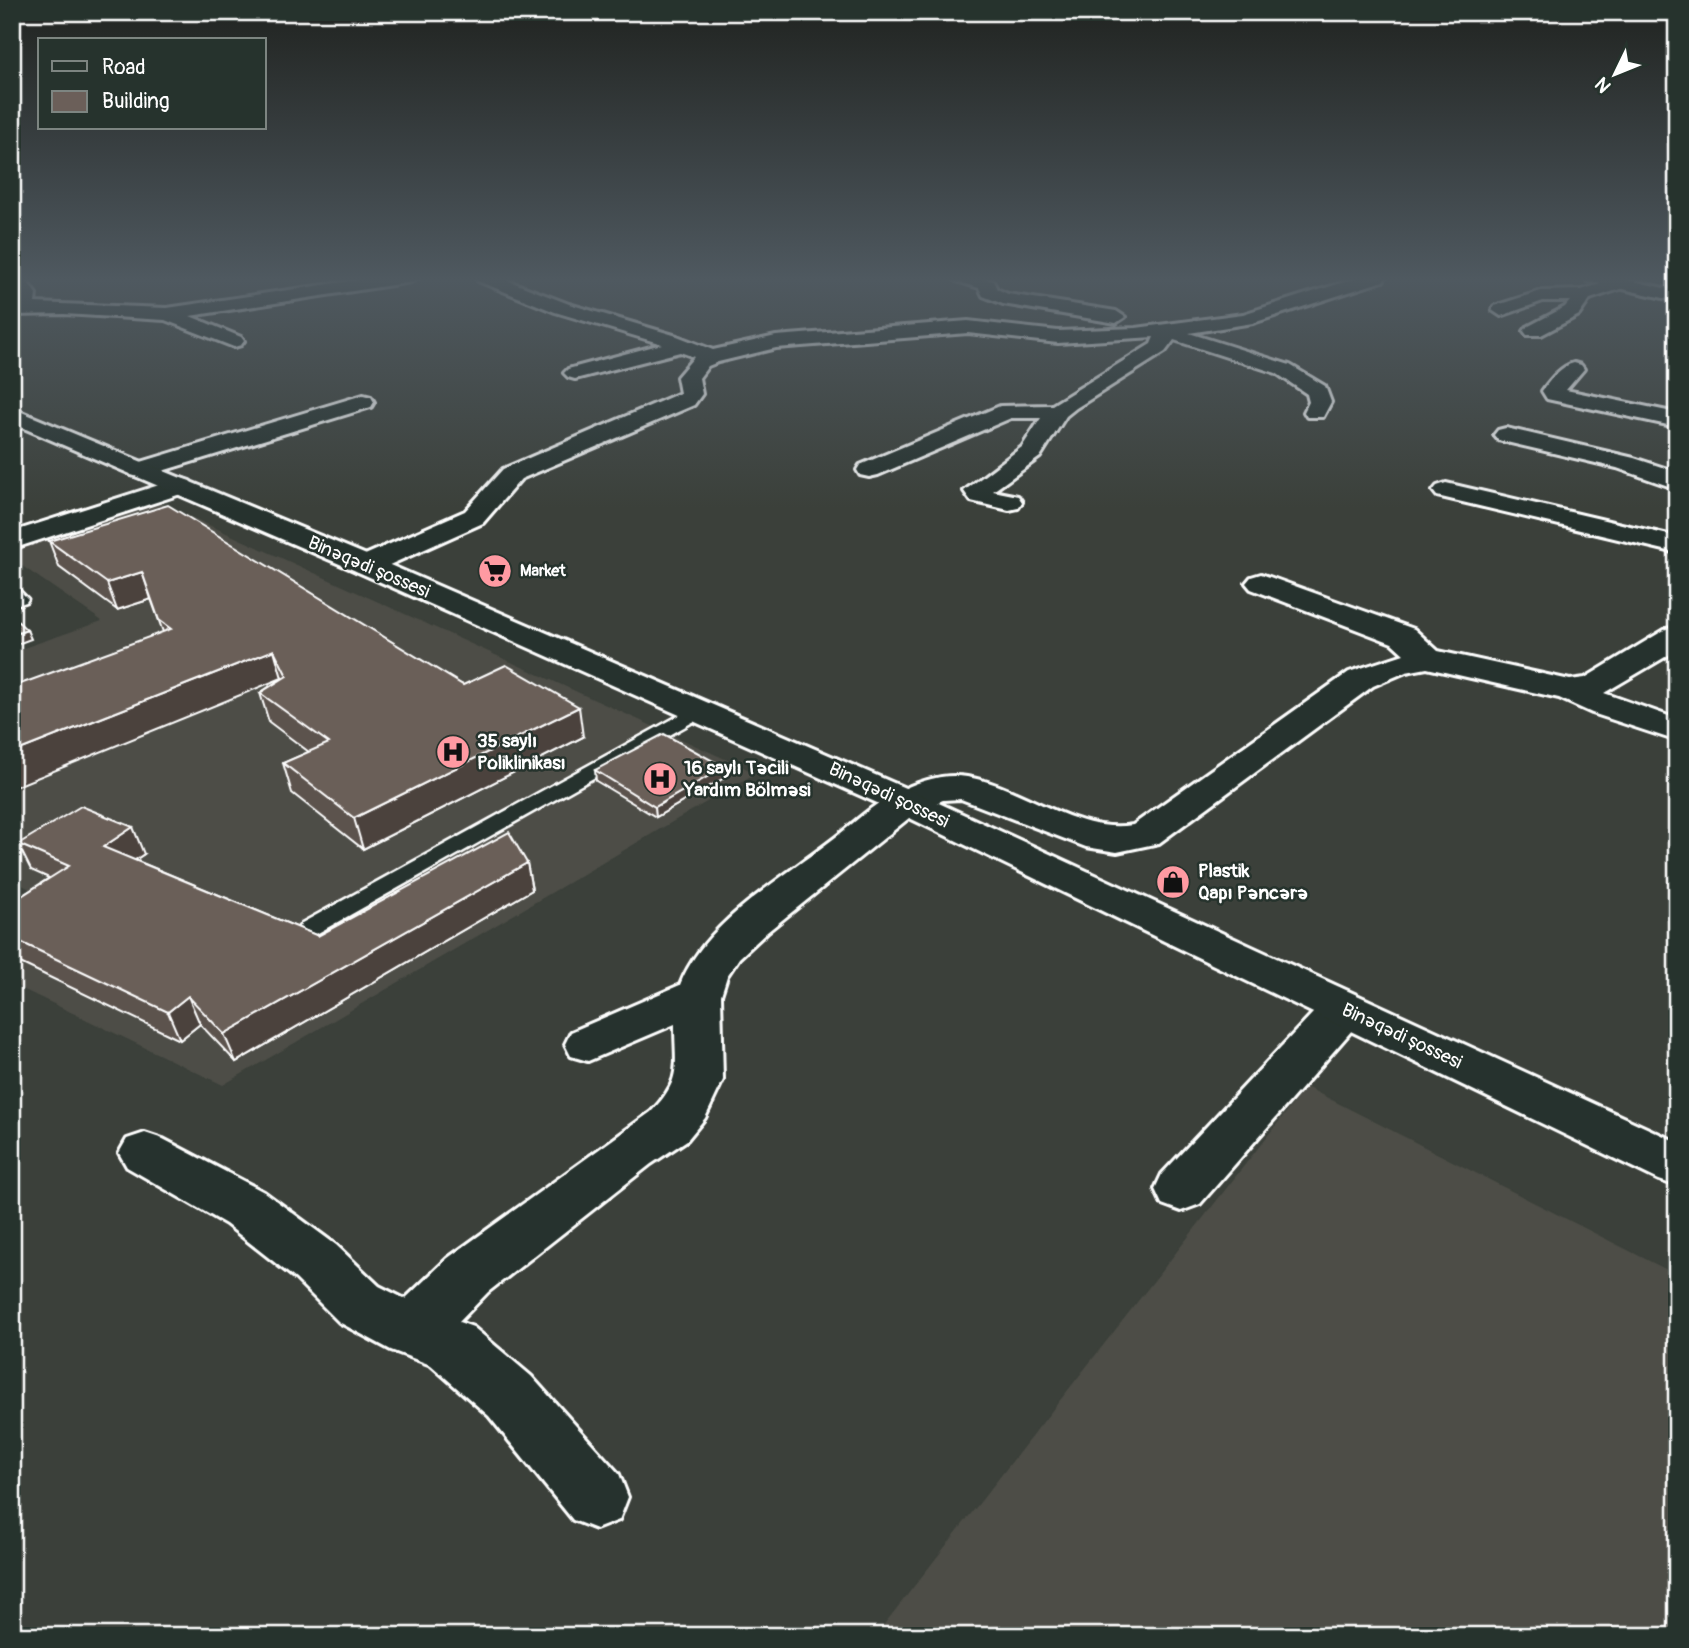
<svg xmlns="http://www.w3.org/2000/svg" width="1689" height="1648" font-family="Pangolin,sans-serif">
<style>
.built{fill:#4d4d47}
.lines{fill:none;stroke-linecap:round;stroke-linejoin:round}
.service-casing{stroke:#fff;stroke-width:5}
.minor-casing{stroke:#fff;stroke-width:6}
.tertiary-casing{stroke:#fff;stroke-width:6}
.secondary-casing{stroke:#fff;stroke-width:6}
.service{fill:#26332d;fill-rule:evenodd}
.minor{fill:#26332d;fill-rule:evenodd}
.tertiary{fill:#26332d;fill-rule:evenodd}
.secondary{fill:#26332d;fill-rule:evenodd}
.wall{fill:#5c524d;stroke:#fff;stroke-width:2}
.shaded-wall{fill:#4b423e;stroke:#fff;stroke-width:2}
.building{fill:#6b5f59;stroke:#fff;stroke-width:2}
.labels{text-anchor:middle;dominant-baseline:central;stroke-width:5;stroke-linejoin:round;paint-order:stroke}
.far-poi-label{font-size:16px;font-weight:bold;fill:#fff;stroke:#26332d;text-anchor:start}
.street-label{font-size:19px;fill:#fff;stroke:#26332d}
.poi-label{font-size:19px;font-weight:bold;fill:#fff;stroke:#26332d;text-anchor:start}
</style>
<rect width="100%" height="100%" fill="#3b403a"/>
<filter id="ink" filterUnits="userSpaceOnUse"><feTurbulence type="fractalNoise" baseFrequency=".0143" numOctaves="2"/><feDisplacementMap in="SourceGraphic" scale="14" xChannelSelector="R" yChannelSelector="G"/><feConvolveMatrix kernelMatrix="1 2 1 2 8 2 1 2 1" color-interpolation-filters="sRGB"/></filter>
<g filter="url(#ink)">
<!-- built -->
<g class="built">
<path d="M160,503l596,270 -533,312 -211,-101v-55l40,-27 -40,-23v-227l90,-31 -90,-62v-8z"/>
<path d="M1306,1087l371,188v361h-802z"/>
</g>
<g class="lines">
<!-- service casing -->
<g class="service-casing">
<g id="service">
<path d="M12,587l6,2 10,10 -2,3 -6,2 -8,-3z"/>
<path d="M700,704l9,6 -2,4 -389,219 -8,3 -8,-3 -4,-5 4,-5z"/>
</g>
</g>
<!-- minor casing -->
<g class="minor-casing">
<g id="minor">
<path d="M12,277h12l12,17 -1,9 132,5 210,-31h43l-9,5 -221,34 51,21 3,4 -3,4 -7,2 -69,-27 -101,-6 -52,1v-12h5l1,-9 -6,-9z"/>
<path d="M475,277h24l70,27 108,32 36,14 63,-14 192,-15 90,10 78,-3 107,-14 117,-37h26l-3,4 -130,42 -64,10 101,32 35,21 6,16 -8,15h-16l-3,-5 5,-10 -2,-8 -31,-21 -102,-33 -9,12 -89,56 -10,8 -26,41 -47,34 25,5 4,6 -4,6 -9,2 -38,-9 -7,-10 58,-44 19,-29h-30l-133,57 -9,2 -9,-2 -3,-5 3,-5 140,-59 52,-1 99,-61 3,-7 -96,6 -90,-10 -192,15 -58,14 -10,4 -9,12 3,16 -8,11 -173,74 -38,44 -107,48 -10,3 -10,-3 -4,-6 4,-6 109,-48 38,-42 177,-76 -3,-16 17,-20 -14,-5 -105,27 -7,-2 -4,-4 4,-4 94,-25 -107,-32 -77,-31z"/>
<path d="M953,277h26l14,4 4,8 11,5 108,17 9,6 -9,6 -113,-19 -20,-8 -4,-8 -23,-7z"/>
<path d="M1620,278l9,5 -3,4 -36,12 -11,16 -38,20h-14l-3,-4 3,-4 38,-20 5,-6h-27l-42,15 -9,-6 2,-4 47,-15 40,-1z"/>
<path d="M1574,363l7,2 3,4 -18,21 111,23v14l-130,-28 -5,-8c8,-11 19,-25 32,-28z"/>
<path d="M363,395l8,2 3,5 -3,5 -222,68 -9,2 -9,-2 -3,-5 3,-5z"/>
<path d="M1506,428l128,30 43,14v17l-60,-21 -119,-28 -4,-5 4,-5z"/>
<path d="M181,478l9,3 4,5 -4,5 -178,58v-17z"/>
<path d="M1446,483l231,54v16l-240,-57 -4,-5 4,-5z"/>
<path d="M1261,574l153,55 24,22 132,29 15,-2 81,-49 11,-2v23l-73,43 73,26v22l-85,-28 -33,-15 -132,-30 -21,4 -33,14 -214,157 -42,9 -31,-5 -125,-48 -18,1 -24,10 -152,122 -28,26 -12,18 -6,19 2,85 -18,38 -18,22 -36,24 -163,128 -29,30 14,5 58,49 88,98 9,23 -9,23 -23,9 -23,-9 -84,-104 -58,-51 -40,-15 -52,-28 -43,-43 -70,-55 -99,-57 -8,-14 8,-14 18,-6 18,6 101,53 72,53 43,41 26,13 43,-41 203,-146c32,-33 24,-45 24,-88l-87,37 -17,-5 -6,-12 6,-12 109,-47c24,-62 100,-105 152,-145 20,-15 41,-36 63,-47 22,-11 47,-20 72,-16 56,9 108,58 166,48l216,-153 55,-18 -12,-11 -141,-54 -5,-6 5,-6z"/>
<path d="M1344,993l16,4 7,12 -7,12 -160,183 -19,7 -19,-7 -7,-15 7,-15 166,-177z"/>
</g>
</g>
<!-- tertiary casing -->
<g class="tertiary-casing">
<path id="tertiary" d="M1584,277h32l61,14v10l-90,-20z"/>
</g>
<!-- secondary casing -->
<g class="secondary-casing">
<path id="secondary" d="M12,408l364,151 543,235 758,348v44l-18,-6 -766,-370 -537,-239 -344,-148z"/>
</g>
<!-- service -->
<use href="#service" class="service"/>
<!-- minor -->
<use href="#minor" class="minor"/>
<!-- tertiary -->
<use href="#tertiary" class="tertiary"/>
<!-- secondary -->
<use href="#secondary" class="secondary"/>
</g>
<!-- wall -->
<g class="wall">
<path d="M49,541l414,144 120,52 -220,112 -71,-56 -9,-30 26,-11 -40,-30 -9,-29 22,-15 -119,-46 -12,-33 -34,11 -58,-43z"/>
<path d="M724,767v11l-68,39 -60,-36 -1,-11z"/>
<path d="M18,844l126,10 -9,6 183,76 209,-73 5,27 -296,172 -36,-38 -20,16 -168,-81v-57l37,-24 -18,-8z"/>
</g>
<!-- shaded-wall -->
<g class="shaded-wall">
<path d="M142,572l9,27 -34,11 -10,-27z"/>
<path d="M27,630l4,9 -19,7v-11z"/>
<path d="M274,650l8,28 -270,110v-35z"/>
<path d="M579,707l4,30 -220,112 -9,-31z"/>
<path d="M724,767v11l-68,39 -1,-10z"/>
<path d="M133,827l11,27 -30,20 -11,-27z"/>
<path d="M527,863l5,27 -296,172 -12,-28z"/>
<path d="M188,996l12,28 -20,16 -12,-28z"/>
</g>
<!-- building -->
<g class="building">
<path d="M168,505l295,180 43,-20 73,42 -225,111 -71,-55 46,-20 -69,-50 27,-17 -13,-26 -262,103v-66l159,-58 -12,-9 -17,-48 -35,11 -58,-42z"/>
<path d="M12,616l15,14 -15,5z"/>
<path d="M664,734l60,33 -69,40 -60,-37z"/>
<path d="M81,806l52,21 -30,20 215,89 191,-104 18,31 -303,171 -36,-38 -20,16 -156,-74v-36l57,-36 -51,-22z"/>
</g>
</g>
<!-- sky -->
<linearGradient id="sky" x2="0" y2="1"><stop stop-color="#202320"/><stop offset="0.55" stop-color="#4f5960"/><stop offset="1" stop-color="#4f5960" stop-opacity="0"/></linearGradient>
<rect width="1689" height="508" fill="url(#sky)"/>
<!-- icons -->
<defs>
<g id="supermarket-disc" transform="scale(1.75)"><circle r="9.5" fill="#ff9aa2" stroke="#26332d"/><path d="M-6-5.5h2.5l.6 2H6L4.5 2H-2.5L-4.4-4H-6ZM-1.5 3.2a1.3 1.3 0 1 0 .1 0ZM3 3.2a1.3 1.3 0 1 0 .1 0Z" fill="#111"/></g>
<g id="hospital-disc" transform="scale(1.75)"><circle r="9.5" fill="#ff9aa2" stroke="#26332d"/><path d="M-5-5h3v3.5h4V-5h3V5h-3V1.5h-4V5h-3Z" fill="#111"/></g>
<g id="shop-disc" transform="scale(1.75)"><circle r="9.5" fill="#ff9aa2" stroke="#26332d"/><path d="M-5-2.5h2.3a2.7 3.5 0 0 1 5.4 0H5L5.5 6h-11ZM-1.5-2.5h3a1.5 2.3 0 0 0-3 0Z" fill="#111"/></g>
</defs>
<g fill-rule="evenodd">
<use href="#supermarket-disc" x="495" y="571"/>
<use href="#hospital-disc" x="453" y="752"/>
<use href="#hospital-disc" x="660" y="779"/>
<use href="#shop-disc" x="1173" y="882"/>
</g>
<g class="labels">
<!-- far-poi labels -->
<g class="far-poi-label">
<text x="520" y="571">Market</text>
</g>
<!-- street labels -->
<g class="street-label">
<text transform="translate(369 567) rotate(23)">Binəqədi şossesi</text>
<text transform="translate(889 795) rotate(25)">Binəqədi şossesi</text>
<text transform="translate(1402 1036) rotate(25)">Binəqədi şossesi</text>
</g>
<!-- poi labels -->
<g class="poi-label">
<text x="477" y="741">35 saylı<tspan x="477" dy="22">Poliklinikası</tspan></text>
<text x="684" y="768">16 saylı Təcili<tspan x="684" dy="22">Yardım Bölməsi</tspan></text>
<text x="1198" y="871">Plastik<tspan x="1198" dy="22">Qapı Pəncərə</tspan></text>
</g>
</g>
<!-- margin -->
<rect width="1689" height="1648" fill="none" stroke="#26332d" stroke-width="42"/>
<rect x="21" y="21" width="1647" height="1606" fill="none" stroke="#fff" stroke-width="2.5" filter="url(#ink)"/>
<!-- legend -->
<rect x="38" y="38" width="228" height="91" fill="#26332d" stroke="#7d8581" stroke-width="2"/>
<rect x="52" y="61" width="35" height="10" fill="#26332d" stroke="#7d8581" stroke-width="2"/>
<text x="102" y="74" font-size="21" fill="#ffffff">Road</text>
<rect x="52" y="91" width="35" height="21" fill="#6b5f59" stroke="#7d8581" stroke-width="2"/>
<text x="102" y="108" font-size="21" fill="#ffffff">Building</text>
<!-- north arrow -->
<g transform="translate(1615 74) rotate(227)" stroke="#26332d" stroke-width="5" paint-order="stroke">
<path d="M0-5L12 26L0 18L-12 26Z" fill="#ffffff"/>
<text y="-10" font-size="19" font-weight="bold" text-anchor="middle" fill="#ffffff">N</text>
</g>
</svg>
